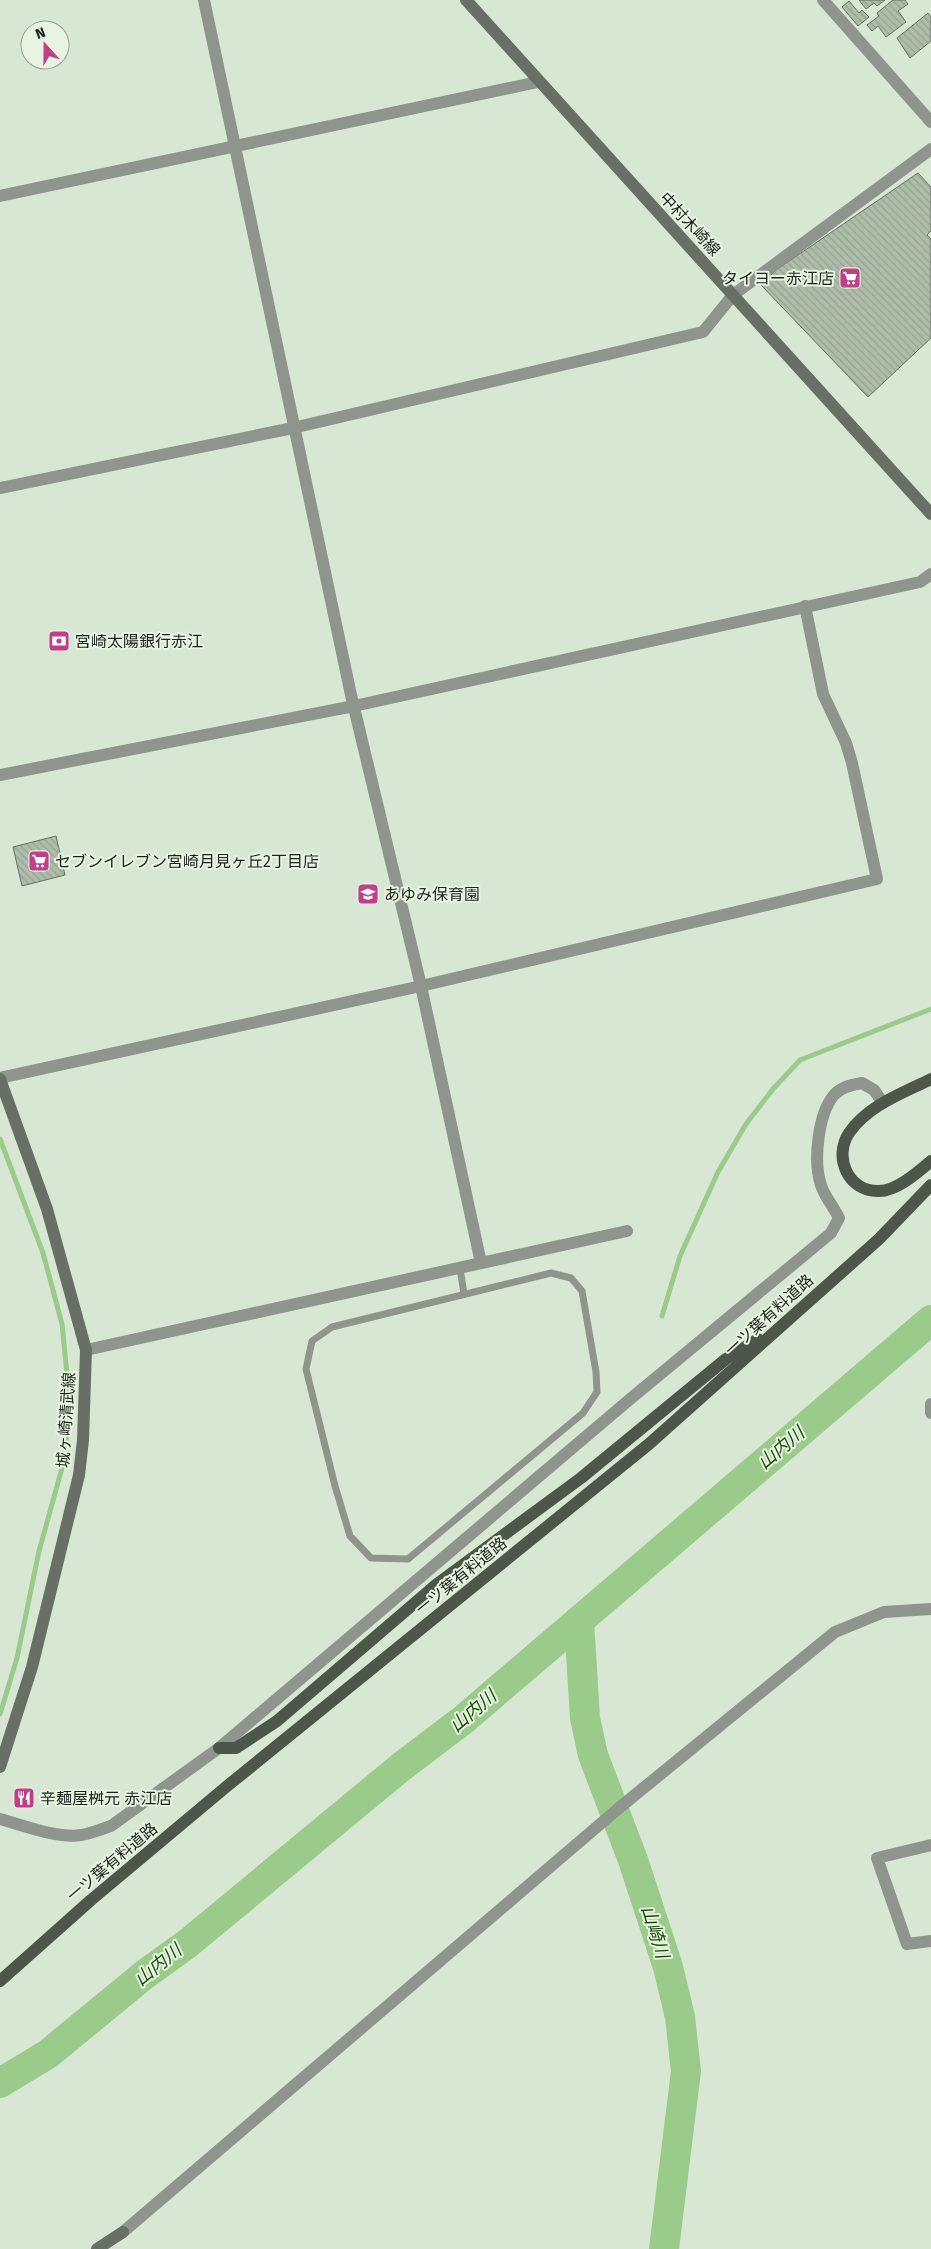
<svg xmlns="http://www.w3.org/2000/svg" width="931" height="2249" font-family="'Fira Sans','Noto Sans JP',sans-serif">
<style>
.lines{fill:none;stroke-linecap:round;stroke-linejoin:round}
.stream{stroke:#9bcb8b;stroke-width:5}
.river{stroke:#9bcb8b;stroke-width:30}
.building{fill:url(#building-back-hatch);stroke:#657161}
.lane{stroke:#8f958d;stroke-width:7}
.street{stroke:#8f958d;stroke-width:12}
.secondary{stroke:#687065;stroke-width:12}
.primary{stroke:#4c5649;stroke-width:12}
.labels{text-anchor:middle;dominant-baseline:central;stroke-width:4;stroke-linejoin:round;paint-order:stroke}
.street-label{font-size:16px;fill:#1c211a;stroke:#e6f4e1}
.poi-label{font-size:16px;fill:#1c211a;stroke:#e6f4e1;text-anchor:start}
.water-label{font-size:18px;font-style:italic;fill:#1c4907;stroke:#e6f4e1}
</style>
<defs>
<pattern id="building-back-hatch" width="6" height="6" patternUnits="userSpaceOnUse" patternTransform="scale(1.25)"><rect width="6" height="6" fill="#aebcaa"/><path d="M-1 5l2 2M0 0l6 6M5-1l2 2" fill="none" stroke="#95a192"/></pattern>
</defs>
<rect width="100%" height="100%" fill="#d8e7d4"/>
<g class="lines">
<!-- stream -->
<g class="stream">
<path d="M0,1139l43,114 19,71 8,79 -6,58 -25,90 -22,107 -17,56"/>
<path d="M662,1316l18,-60 38,-84 28,-48 27,-35 27,-29 131,-51"/>
</g>
<!-- river -->
<g class="river">
<path d="M579,1621l6,97 8,37 40,105 35,107 12,50 6,54 -22,178"/>
<path d="M0,2083l48,-29 96,-79 43,-31 214,-177 62,-47 468,-400"/>
</g>
</g>
<!-- building -->
<g class="building">
<path d="M859,0h26l-8,6 -3,-3 -8,6z"/>
<path d="M893,0h12l3,4 -10,7 8,11 -20,15 -8,-11 -6,5 -5,-6 12,-9 -2,-3z"/>
<path d="M849,1l10,12 3,-3 7,7 -11,9 -16,-19z"/>
<path d="M928,13l3,4v24l-21,17 -13,-20z"/>
<path d="M918,173l13,14v44l-4,4 4,4v99l-63,59 -107,-112 15,-15z"/>
<path d="M56,836l9,39 -43,11 -9,-39z"/>
</g>
<g class="lines">
<!-- lane -->
<g class="lane">
<path d="M460,1268l4,26"/>
<path d="M551,1273l20,5 11,13 14,81 1,20 -14,21 -175,146 -37,-1 -21,-22 -15,-50 -29,-117 6,-28 20,-14z"/>
</g>
<!-- street -->
<g class="street">
<path d="M204,0l147,695 70,291 60,277"/>
<path d="M823,0l108,122"/>
<path d="M0,196l538,-114"/>
<path d="M0,488l293,-60 410,-96 30,-37 198,-146"/>
<path d="M0,775l354,-69 566,-124 11,-8"/>
<path d="M0,1078l421,-92 456,-107 -25,-116 -6,-20 -23,-49 -18,-88"/>
<path d="M86,1350l541,-119"/>
<path d="M931,1404v9"/>
<path d="M0,1819c23,6 58,20 81,16 10,-1 20,-6 30,-9l108,-78 410,-348 202,-167 8,-15c-5,-11 -15,-22 -18,-33 -8,-24 -3,-71 13,-90 7,-8 17,-10 28,-12l12,7 9,13"/>
<path d="M931,1845l-54,13 30,86 24,-3"/>
<path d="M123,2232l496,-424 216,-176 49,-20 47,-3"/>
</g>
<!-- secondary -->
<g class="secondary">
<path d="M466,0l465,514"/>
<path d="M0,1079l47,130 39,141 -3,90 -4,35 -47,192 -32,100"/>
<path d="M97,2249l26,-17"/>
</g>
<!-- primary -->
<g class="primary">
<path d="M931,1079c-28,14 -63,26 -82,54 -16,24 -1,59 30,58 18,0 39,-19 52,-30"/>
<path d="M219,1748h17l41,-27 160,-137 144,-106 145,-119 32,-20"/>
<path d="M0,1981l91,-81 135,-113 423,-343 230,-205 52,-54"/>
</g>
</g>
<!-- icons -->
<defs>
<g id="supermarket-square" transform="scale(1.125)"><rect x="-9" y="-9" width="18" height="18" rx="4" fill="#bf3f8a" stroke="#e6f4e1"/><path d="M-6-5.5h2.5l.6 2H6L4.5 2H-2.5L-4.4-4H-6ZM-1.5 3.2a1.3 1.3 0 1 0 .1 0ZM3 3.2a1.3 1.3 0 1 0 .1 0Z" fill="#fff"/></g>
<g id="bank-square" transform="scale(1.125)"><rect x="-9" y="-9" width="18" height="18" rx="4" fill="#bf3f8a" stroke="#e6f4e1"/><path d="M-6-4H6V4H-6ZM0-2.3a2.3 2.3 0 1 0 0 4.6a2.3 2.3 0 1 0 0-4.6Z" fill="#fff"/></g>
<g id="school-square" transform="scale(1.125)"><rect x="-9" y="-9" width="18" height="18" rx="4" fill="#bf3f8a" stroke="#e6f4e1"/><path d="M0-5L7-2L0 1L-7-2ZM-4 1L0 2.5L4 1V4Q0 6-4 4Z" fill="#fff"/></g>
<g id="restaurant-square" transform="scale(1.125)"><rect x="-9" y="-9" width="18" height="18" rx="4" fill="#bf3f8a" stroke="#e6f4e1"/><path d="M-5-6h1v4h1v-4h1v4h1v-4h1v5L-1.5 .5V6h-2V.5L-5-1ZM5-6V6H3V1.5H1.5Q1.5-4 5-6Z" fill="#fff"/></g>
</defs>
<g fill-rule="evenodd">
<use href="#supermarket-square" x="850" y="278"/>
<use href="#bank-square" x="59" y="641"/>
<use href="#supermarket-square" x="39" y="861"/>
<use href="#school-square" x="368" y="894"/>
<use href="#restaurant-square" x="24" y="1798"/>
</g>
<g class="labels">
<!-- street labels -->
<g class="street-label">
<text transform="translate(690 224) rotate(47)">中村木崎線</text>
<text transform="translate(769 1315) rotate(-42)">一ツ葉有料道路</text>
<text transform="translate(66 1420) rotate(-86)">城ヶ崎清武線</text>
<text transform="translate(461 1576) rotate(-39)">一ツ葉有料道路</text>
<text transform="translate(112 1862) rotate(-40)">一ツ葉有料道路</text>
</g>
<!-- poi labels -->
<g class="poi-label">
<text x="834" y="278" text-anchor="end">タイヨー赤江店</text>
<text x="75" y="641">宮崎太陽銀行赤江</text>
<text x="55" y="861">セブンイレブン宮崎月見ヶ丘2丁目店</text>
<text x="384" y="894">あゆみ保育園</text>
<text x="40" y="1798">辛麺屋桝元 赤江店</text>
</g>
<!-- water labels -->
<g class="water-label">
<text transform="translate(781 1448) rotate(-40)">山内川</text>
<text transform="translate(473 1711) rotate(-40)">山内川</text>
<text transform="translate(655 1932) rotate(73)">山崎川</text>
<text transform="translate(158 1965) rotate(-39)">山内川</text>
</g>
</g>
<!-- north arrow -->
<g transform="translate(45 45) rotate(339)"><circle r="24" fill="#e6f4e1" stroke="#95a091"/>
<path d="M0-4L9 19L0 12L-9 19Z" fill="#bf3f8a"/>
<text y="-8" font-size="14" font-weight="bold" text-anchor="middle" fill="#1c211a">N</text>
</g>
</svg>
